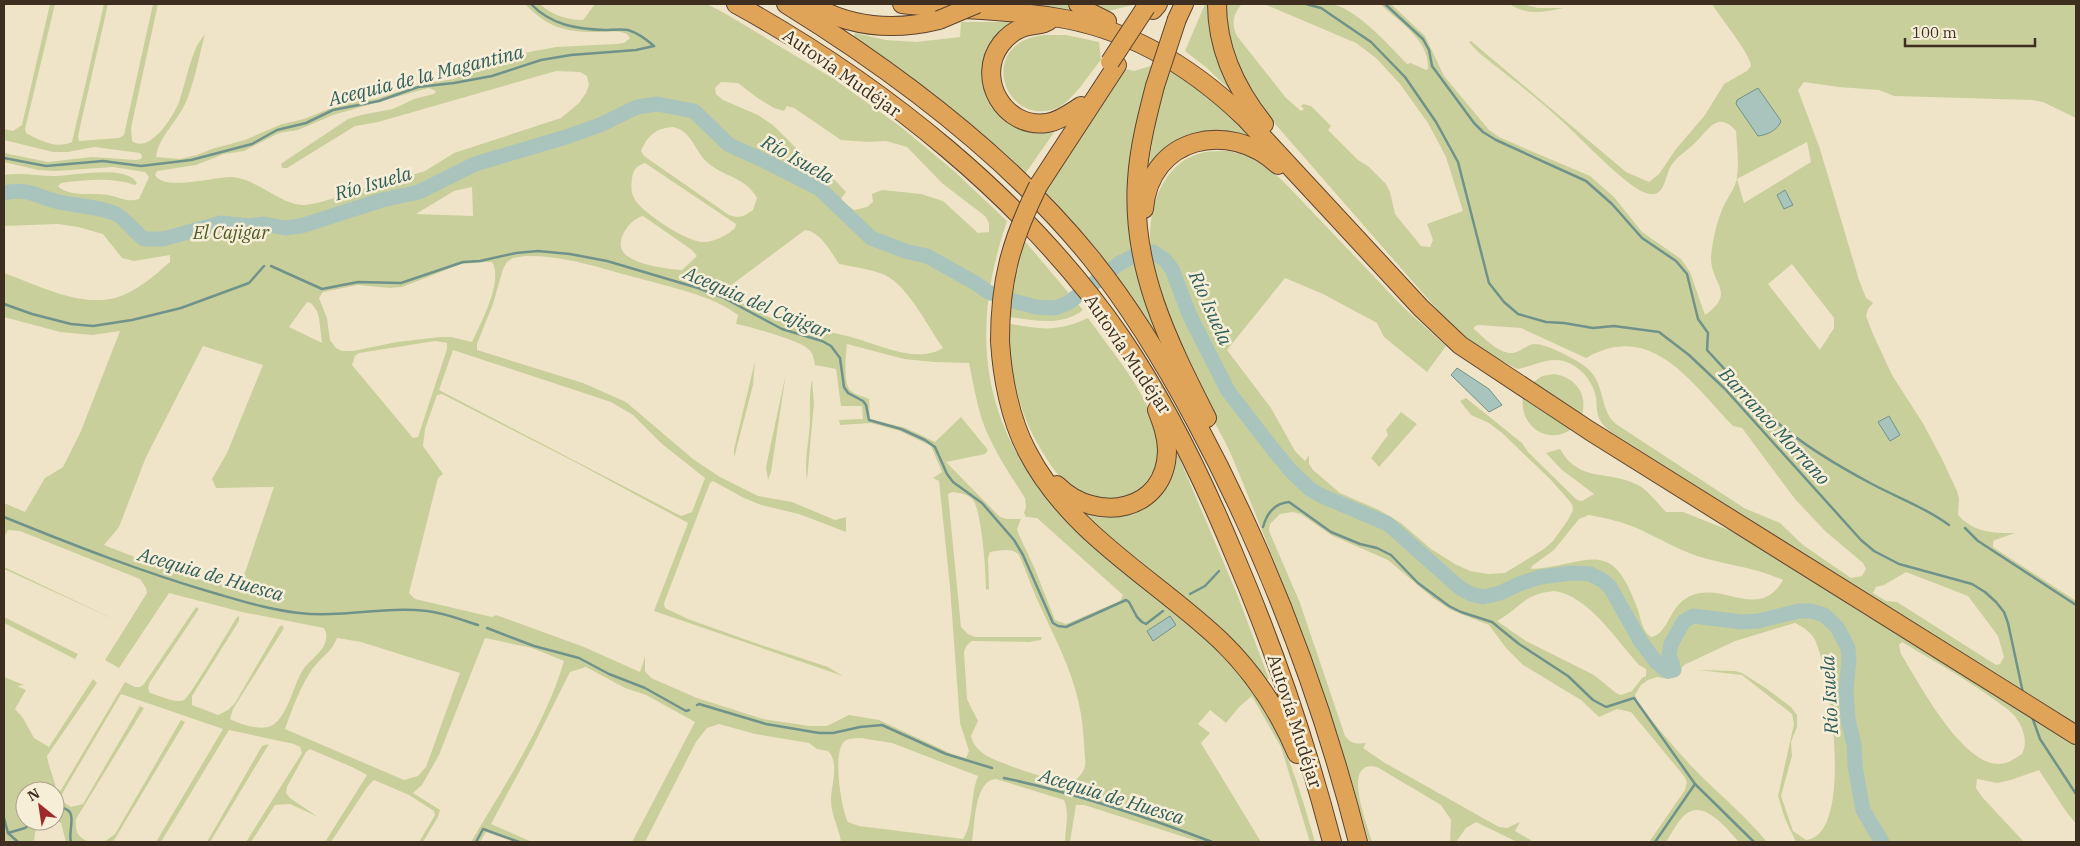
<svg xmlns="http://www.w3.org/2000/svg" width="2080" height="846" font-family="'IBM Plex Serif',serif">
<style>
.green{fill:#c9cf9b;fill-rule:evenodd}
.water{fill:#a9c4bc;stroke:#6f938a}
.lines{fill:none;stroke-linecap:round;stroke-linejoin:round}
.stream{stroke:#6f938a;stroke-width:2.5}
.river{stroke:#a9c4bc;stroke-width:15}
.highway-casing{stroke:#5b4430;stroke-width:20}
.highway{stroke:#e0a458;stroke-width:18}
.highway-bridge-casing{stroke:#5b4430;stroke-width:20;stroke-linecap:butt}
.highway-bridge{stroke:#e0a458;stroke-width:18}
.labels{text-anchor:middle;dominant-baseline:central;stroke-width:5;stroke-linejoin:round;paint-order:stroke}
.street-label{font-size:18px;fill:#3d2e20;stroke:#f7eed8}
.park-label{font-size:18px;font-style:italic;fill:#4d5a26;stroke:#f7eed8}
.water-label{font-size:19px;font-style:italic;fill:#2f5d5a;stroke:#f7eed8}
</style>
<rect width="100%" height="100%" fill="#f0e4c8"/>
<!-- green -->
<g class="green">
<path d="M50,4h5l-30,125 1,4c15,8 30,16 46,9l32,-138h4l-30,132 1,5 40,-3 5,-3 29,-131h5l-27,124 1,13c18,13 41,-24 47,-39 6,-17 9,-35 16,-52 2,-5 6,-11 10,-16 -6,22 -10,47 -19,68 -9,20 -27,34 -30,55l24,2 17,-4 15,-6 33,-9 37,-16 22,-5 37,-15 34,-5 52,-16 27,-4 70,-26 32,-6 60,-3 8,-1 6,-5 -3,-4c-9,-4 -21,-2 -31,-2 -32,0 -49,-5 -71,-28h15c12,11 27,16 43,16l12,-16h112l19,10 108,65 67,48 53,44 53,50c-52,153 -4,255 118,352 43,34 91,65 123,110 35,49 51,103 67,159h-5l-29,-95 -29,-51 -12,10 -14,17 -16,-13 -12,14 12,9 -9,10 60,99h-61l-116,-37h-8l-6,37h-5c0,-14 5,-28 -1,-42l-68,-21c-22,1 -21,46 -24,63h-131c-2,-14 -10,-27 -10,-42 0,-15 9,-37 -3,-49l-11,-2 -8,-6 -54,-9 -36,-10 -12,4 -11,14 -51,100h-13l63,-120 -49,-27 -21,-7 -39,-21 -16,5 -38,76 -41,76 41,18h-18l-28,-10 -6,10h-9c32,-54 76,-121 93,-181l-32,-13 -47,-10 -46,117 -17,30 -9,8 27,17 -2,7 -15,25h-4l16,-27 -1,-4 -25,-16 -35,-15 -6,6 -37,56h-6l42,-67 -13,-7 -44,-19 -4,3 -19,35 -1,6 4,5 28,19 -28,-13 -15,1 -24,37h-5l56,-89 -2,-6 -6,-3 -65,-14 -68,112h-5l67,-113 -102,-35 -59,100 -1,7 10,6 12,-3 57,-98 4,2 -68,111c-1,12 1,19 14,23h-24l-5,-19 -6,-4v-28h-30v30h16l-5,5 -2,16h-25l-4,-1 -1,-164 20,8 -7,1 9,4 -11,19 8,9 11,20 15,9 44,-68 4,4 -50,73c2,13 8,24 10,37l4,-3 64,-108 10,5h5l4,-3 52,-77 3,2 -49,73 -2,6 2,5c9,2 25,11 34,7 6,-3 46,-72 53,-83l2,-1v5l-47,75v9l26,10 10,-5 7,-7 44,-76 3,-2 2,3 -51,81 -3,10c10,5 30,12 41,7 15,-7 22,-38 30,-53 6,-12 20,-18 24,-30 2,-5 2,-9 -1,-15l-82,-16 -73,-19 -50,75 -14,-8 42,-67 -1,-5 -6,-9 -120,-48 -12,-1 -4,8v-35l21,9 20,-34 18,-11 18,-36 39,-100 -28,4 -32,-3 -56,-15v-44c34,12 74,34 111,25 21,-6 39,-22 55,-36v-7l-36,6 -12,-3 -19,-24 -25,-7 -20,-3 -54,2v-51c16,-3 34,1 51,1 17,0 72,-12 82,7l-2,2c-23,-8 -50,-5 -74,-2l-3,3c12,12 34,6 50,9 11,2 20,8 31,4l10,-22 -4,-5 -32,-5 -57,4 -18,-1 -34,-8v-9l44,9 44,-5 44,3 5,-1 1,-3 -2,-3 -46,-6 -26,5h-15l-49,-12v-11l9,2 9,-6zM556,71l24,1 7,4 2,9 -3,8 -7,10 -18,15 -107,35 -29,18 -104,31c-6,1 -13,3 -19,3 -21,-1 -44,-25 -69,-28 -17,-1 -69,15 -78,-2l2,-4 39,-6 28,-11 20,-3 35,-18 19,-3 35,-15 84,-24 12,-3 7,3 -2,3 -20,5 -21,10 -32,6 -13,4 -63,42 -4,3 1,4h5l68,-42 23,-4zM721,82l17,1 21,16 15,9 10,3 3,-5 7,2 47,32 27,2 18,-1 21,6 36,37 42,32 4,7v9l-11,1 -35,-32 -22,-7 -39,-4 -10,4 1,8 -6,5 -13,3 -14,-10 6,-8 -11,-12 -9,-2 -53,-53 -15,-10 -35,-15 -7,-6 -1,-6zM673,127c19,4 21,23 34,35 16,15 39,15 50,36l-4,12c-8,6 -14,9 -24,5l-85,-59 -3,-5c6,-15 15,-23 32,-24zM645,163l91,61 -1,4c-8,8 -26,17 -38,13 -15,-3 -56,-29 -63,-43 -3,-5 -3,-13 -2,-19 1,-9 4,-13 13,-16zM472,187l1,29 -57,-2 38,-23zM643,216l49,34 5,6 -15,14c-15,-1 -44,-5 -56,-15 -14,-11 3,-36 17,-39zM805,230c16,2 26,22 34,34 15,3 32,5 46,11 23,11 43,52 58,73 -27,17 -67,-5 -96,-12 -22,-6 -46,-7 -67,-15 -19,-6 -37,-18 -54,-28v-4zM525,256c40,-1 74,12 113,22 31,9 74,17 100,37l-2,9c13,2 63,17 71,24 6,4 7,11 8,17l21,4 5,37h21l1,13 -24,1 1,5 31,-2 29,8 31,15 11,26 -9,6 6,3 11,106 10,136 9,28 -3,7 -14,-4 -73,-34 -30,-5 -22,11h-18l-46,-7 -66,-21 -46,-20 -6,-7v-14l-5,15 -56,-25 -88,-32 -4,2 -77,-18 -6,-6 29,-115 5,-4 -20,-28 2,-17 12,-34 5,-1 135,69 111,60 -34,88 189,65 -15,-9 -70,-23 -70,-25 -23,-11 -1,-5 46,-120 3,-2 31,17 17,7 38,9 47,18v-15l-11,3 -43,-18 -34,-6 -38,-19 -27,-18 -67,-57 -43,-19 -106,-33v-6l16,-40 10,-35 4,-7 6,-4zM487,262h5c12,18 -12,63 -20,80l-21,-5h-11l-43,5 -44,9h-11l-6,-3 -6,-8 -3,-22 -8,-20 4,-6 35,-7 32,3 12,-1 59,-23zM307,302l4,1 6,8 2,7 3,25 -33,-16zM435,341l12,2v6l-29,88 -5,1 -61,-73 3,-9 4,-3zM847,344l57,15 30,3 35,1c4,19 7,38 13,57 10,28 27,53 43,78l1,9 -2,6 2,4 11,1 86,77 -3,6 -54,23 -11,-4 -21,-53 -15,-32 -2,-6 4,-10h-14l-7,-2 -54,-55 39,-8 3,-4 -27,-33 -26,25 -29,-14 -36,-9 -1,-20c-6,-3 -15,-4 -19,-9 -7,-8 -4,-36 -3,-46zM203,346l60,19 -36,88 -15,26 4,9 58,-1 -34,100c-47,-5 -92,-25 -136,-42l15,-18 27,-70zM453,350l158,52 22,13 29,29 43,34 -13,34 -11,4 -242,-126zM952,492c8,1 15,1 21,8 9,12 13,74 13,90l3,-1 -1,-31 2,-6c10,-1 21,-5 29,3 6,13 11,28 17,42 23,51 46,88 48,147 0,7 2,16 1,22 -1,6 -9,16 -15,16 -12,1 -76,-20 -86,-28 -7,-5 -11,-10 -13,-18l7,-15 -11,-22 -3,-47 3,-7 5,-4 57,1 12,-2 1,-3h-67l-7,-3 -7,-7 -13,-133zM337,638l24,4 99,31 -34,94 -8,9 -14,4 -119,-51c7,-20 16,-44 28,-61 8,-11 19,-16 24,-30zM861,738l31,5 86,33c-8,20 -4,46 -15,63l-104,-13 -11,-4c-7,-14 -15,-66 -5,-79 5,-6 11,-4 18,-5z"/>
<path d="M1021,4h49l5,9z"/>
<path d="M1094,4h43l-29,7z"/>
<path d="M1205,4h4l3,36 9,29 12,24 -26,-25 -22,-17z"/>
<path d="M1226,4h16c-9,10 -11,20 -5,32l49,62 15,13 3,-2 -3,-3 2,-2 8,2 20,20 -3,4 30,30 11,7 17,17 4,8 5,22 26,32 9,1 3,-7 -6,-16 36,-13 -17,-54 -18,-34 -28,-39 -24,-26 -20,-15 -92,-39c22,0 45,-3 67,0 24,3 60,43 76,60l4,-1 15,7 2,-1c2,-29 -30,-48 -48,-65h11l34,32 19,40 45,54 10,7 32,14 59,25 24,21 28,35 39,27 9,13 15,43c32,-23 6,-30 6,-57 1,-16 6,-38 13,-53 4,-8 12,-18 13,-28 2,-15 0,-31 -1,-46 -19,-21 -27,-1 -41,12 -7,7 -16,12 -22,20 -9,10 -6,37 -27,30 -20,-6 -65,-55 -83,-71 -26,-25 -57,-47 -85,-70l-9,-10 2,-1 155,131 23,10 10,-8 17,-25 29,-34 19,-31 23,-13 4,-5c0,-11 -31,-49 -39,-62h364v114l-33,-16 -11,-2 -138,-4 -15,-6 -40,-3 -35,-5 -6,8 22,59 39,131 7,18 7,5 -5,6 -2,7 7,18 19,41 32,50 18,34 15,32 2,8 -1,16c17,18 34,18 57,18l-20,7 -2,2v5l83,54v124l-462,-291c-6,-4 -11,-8 -14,-14 -4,-7 -3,-15 -4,-23 -4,-19 -21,-37 -41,-37 -13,0 -25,7 -38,9l-26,-14 -36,-25 -179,-205 -25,-35 -10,-20 -14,-43zM1807,142l4,20 -67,41 -7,-24zM1792,264l42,54v10l-14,22 -52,-66zM1478,325l43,3 65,30c66,-38 105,25 147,68l9,2 53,71 30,32 38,32 3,6 -4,7 -11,2 -48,-33 -23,-22 -36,-15 -128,-84c-19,-16 -8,-45 -36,-61 -9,-6 -41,-23 -50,-18 -7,3 -13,9 -21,8 -13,-2 -26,-16 -35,-24v-2zM1906,572l62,24 30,40 6,21 -4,7 -4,1 -99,-63 -11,-1 -13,-8 3,-6 8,-2z"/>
<path d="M1509,4h13l16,4h26c-23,4 -34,8 -55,-4z"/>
<path d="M961,22h52c-38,27 -44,83 4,105 11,6 25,5 38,4l-30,43c-54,-51 -110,-96 -172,-137l2,-4 31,7 30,2 44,-5z"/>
<path d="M1044,35h22l33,7 2,18c-12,14 -28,41 -44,48 -52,21 -83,-65 -13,-73z"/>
<path d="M1154,65l-22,106 36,185c-36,-60 -74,-113 -124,-162l82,-125 8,2z"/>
<path d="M1168,67l46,33 41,39c-47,-16 -75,-7 -107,30l10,-63z"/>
<path d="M1228,151c26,4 34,13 54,29l121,127 43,39 -19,26 -43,-35 -7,-14 -54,-29 -38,-16 -58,72 44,58 24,43 10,10 4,-6v9l4,6 27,23 39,17 22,13 30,26 24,15 15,7 18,3 17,-1 39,-24 9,-8 15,-21 5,-10 -1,-6 -21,-24 -49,-47 -13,-10 -18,-8 -11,-14 6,-3 56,45 6,9 49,48 5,1 12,-7 -32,-24 -16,-17 14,-4c19,34 49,21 78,36 10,5 20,19 28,27h17l58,23 127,82 12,2 196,123v82l-11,-14 -26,-40 -28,10 -14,3 -20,-4 -1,9 7,10 41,44h-228l-11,-23 -7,-23 16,-72 -2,-10 -50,-39 -44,-5 37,1 7,2 25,16 24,18 6,8v12l-6,15 1,14 -11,40 12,35 13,9c49,-4 24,-169 9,-200 -4,-8 -12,-13 -20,-17l-60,18 -51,24 -11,13 -5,1 -11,-2 -9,3 -7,5 -6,10 3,8c21,27 42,52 66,76 22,21 44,40 63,63h-28c-11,-12 -35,-43 -53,-28 -8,6 -14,19 -20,28h-17l36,-52 2,-8 -3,-6 -53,-64 -14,-3 -18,8 -18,-17 -58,-35 -17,-17 -17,-23 -38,-15 -18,-12 -45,-38 -57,-25 -30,-21 -8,-2 -13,2 -10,10 -1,7 31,72 45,133c6,8 11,8 21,7l-3,5 22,15 114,64 8,1 13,-6 -5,9 19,11h-17l-41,-20 -10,6 -10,14h-6l1,-22 -10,-15 -64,-38c-37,-8 -9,59 -5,75h-3c-36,-131 -84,-257 -136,-383 -11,-26 -27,-50 -39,-76 -19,-39 -44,-102 -44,-146 0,-35 15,-77 55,-85 7,-1 15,-1 23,-1zM1589,515c17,3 35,7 52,15 19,9 36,19 56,26 29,9 57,11 86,24 -21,38 -53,8 -83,13 -32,5 -29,41 -49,44 -9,-6 -10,-18 -13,-27 -27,-76 -48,-45 -107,-41l1,-3 22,-16 25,-31zM1554,591c34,4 63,50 85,74l7,4v7l-4,2 -10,13 -11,4 -5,-2 -22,-18 -68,-34 -29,-20c25,-14 26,-27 57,-30zM1902,642c30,18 61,35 90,56 7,5 15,10 21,16 9,11 16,26 9,40 -8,5 -14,10 -24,10 -37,-1 -79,-81 -97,-110l-2,-9z"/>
<path d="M1024,240l59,70c-22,17 -49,10 -74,7 2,-27 6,-52 15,-77z"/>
<path d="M1088,318c22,31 66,83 70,120 5,42 -30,71 -70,60 -8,-3 -21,-14 -27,-20 -7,-7 -13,-17 -18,-25 -26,-41 -32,-83 -36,-130 33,7 51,9 81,-5z"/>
<path d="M755,361l-2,24 -19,73v-9z"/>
<path d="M786,373l-15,99 -3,8 -2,-13z"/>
<path d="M1554,374c21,3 34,20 28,41l-50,-32 10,-7z"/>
<path d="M812,379l2,24 -7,77c-3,-19 2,-39 3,-58 0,-16 -1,-28 2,-43z"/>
<path d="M1523,398l49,31c-24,17 -53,-3 -49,-31z"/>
<path d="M1401,412l16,12 -38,43 -8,-9 17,-23 -2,-5z"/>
<path d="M1178,455l59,139 32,85 -4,1 -186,-168 21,6 15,-1 14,-3 45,-58z"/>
<path d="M4,567l116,55 -116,-53z"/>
<path d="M4,617l74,37 -3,5 -71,-36z"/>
<path d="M181,720l4,2 -72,120h-9l11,-8z"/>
<path d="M269,744l-59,98h-3l55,-96z"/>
</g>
<!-- water -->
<g class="water">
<path d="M1758,88l23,33c-3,9 -14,14 -23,15l-22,-32 1,-4z"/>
<path d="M1785,190l8,15 -9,4 -7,-14z"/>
<path d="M1457,368l32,21 13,16 -13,7 -38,-37z"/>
<path d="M1889,416l11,19 -10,6 -12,-19z"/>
<path d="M1170,616l6,9 -23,16 -6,-10z"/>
</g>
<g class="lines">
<!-- stream -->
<g class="stream">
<path d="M531,4c20,21 45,25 74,26 7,0 16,-1 23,0 10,3 18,9 26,16"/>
<path d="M1306,4l15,4 50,34 34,35 31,45 22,40 31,121 15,19 14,12 28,8 18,1 29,5 21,-2 45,6 30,23 36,34 136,151 13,11 25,13 73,20 13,8 11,10 8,10 4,11 15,70"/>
<path d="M1385,4l38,35 6,11 3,16 42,57 9,9 13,8 90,41 26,23 30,34 34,23 11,13 11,45 10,14 -1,17c23,25 46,51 72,74 27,23 61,43 93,60 26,14 53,23 77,41"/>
<path d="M4,158l42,8 57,-5 38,5 50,-6 61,-16 25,-14 29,-7 27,-13 46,-9 39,-14 36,-4 38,-7 49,-16 30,-5 65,-5 18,-4"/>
<path d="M271,266l51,23 36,-7 43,1 62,-21 17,-1 36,-8 22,-2 32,3 37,7 91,27 24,9 60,32 40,12 9,5 9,12 4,29 4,6 15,8 3,4 3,15 32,9 24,11 10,7 12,27 6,8 29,21 32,37 9,15 30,68 5,3 8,1 60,-27 3,2 8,15 5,5 4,2 17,-13"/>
<path d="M4,304l28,10 39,10 22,2 39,-6 49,-12 68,-25 15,-17"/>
<path d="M4,517c69,28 138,55 210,76 28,8 56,17 85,20 42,5 85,-7 128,-2 18,2 35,9 51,14"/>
<path d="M1263,527c4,-14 12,-24 26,-25l42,30 29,12 17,4 14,7 27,28 31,23 12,6 31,10 27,22 49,32 25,24 13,7 28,-9 61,86"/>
<path d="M1965,528l13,13 98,64"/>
<path d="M1190,594l15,-8 14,-15"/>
<path d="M487,628l47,18 45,12 30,16 36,14 41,23 3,-1"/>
<path d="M697,705l2,-1 67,20 53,9h14l27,-6 22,-2 64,29 46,14"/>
<path d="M2031,714l9,25 36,55"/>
<path d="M1004,778c71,15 140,38 208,64"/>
<path d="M55,807c27,0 12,21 16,35"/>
<path d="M4,818l4,15 10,9"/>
<path d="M8,833l17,-5 9,-7"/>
<path d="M476,842l7,-13 36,13"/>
<path d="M1655,842l40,-58 59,58"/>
</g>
<!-- river -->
<path class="river" d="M4,193c24,-6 33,4 55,9 18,4 39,4 57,12 6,2 21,20 28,25h19l58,-16 29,3 14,-2 21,4 16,-2 81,-26 37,-8 56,-28 91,-27 34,-12 37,-18 20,-3 37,7 35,34 36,16 55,28 51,49 37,14 19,4 50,28 11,8 25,9 23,6 19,1 13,-5 52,-40 14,-7 19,-4 12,8 7,9 17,45 39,77 44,57 19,23 19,18 12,7 66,28 72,64 11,6 12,3 17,-4 19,-9 21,-7 32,-4 18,1 12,6 8,7 31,55 16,21 10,8 7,-1 -5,-15 2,-11 13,-23 9,-5 49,6 16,-1 41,-10h12l13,4 13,12 11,21 1,12 -3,30 2,29 6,26 1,21 4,23 4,21 19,32"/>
<!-- highway casing -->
<g class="highway-casing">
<g id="highway">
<path d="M736,4c145,80 290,195 385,333 47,69 83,144 115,222 39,92 71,187 96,283"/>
<path d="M786,4c110,68 223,153 305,254 41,51 74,106 105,164 71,132 125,275 162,420"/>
<path d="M810,4c41,24 84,27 129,16"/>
<path d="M902,4c50,6 101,5 151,13 76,11 138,49 192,101l176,190 39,37 130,86 486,304"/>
<path d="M1078,4l7,6 22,11"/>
<path d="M1217,4c0,45 19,85 47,120"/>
<path d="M1153,10l5,-6"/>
<path d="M1051,19c-6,6 -14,5 -22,7 -11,2 -21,9 -28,18 -26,34 3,85 46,79 13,-2 23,-10 34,-17"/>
<path d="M1177,19l7,-15"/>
<path d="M1155,86c-8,31 -16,62 -18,94 -6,88 31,161 70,238"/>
<path d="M1038,186l79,-121"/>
<path d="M1144,209c6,-72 85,-90 134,-44"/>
<path d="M1000,341c2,35 10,78 27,110 43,84 128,127 194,190 33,32 58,70 76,113"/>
<path d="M1057,485c40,40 109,26 110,-34 0,-15 -5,-28 -10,-41"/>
</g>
</g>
<!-- highway -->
<use href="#highway" class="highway"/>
<!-- highway-bridge casing -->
<g class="highway-bridge-casing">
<g id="highway-bridge">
<path d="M939,20l38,-16"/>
<path d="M1110,62l36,-55"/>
<path d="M1155,86l22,-67"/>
<path d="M1000,341c0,-61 11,-100 38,-155"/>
</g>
</g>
<!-- highway-bridge -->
<use href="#highway-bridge" class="highway-bridge"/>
</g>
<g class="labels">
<!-- street labels -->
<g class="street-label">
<text transform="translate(842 73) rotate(35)">Autovía Mudéjar</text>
<text transform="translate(1128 354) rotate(56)">Autovía Mudéjar</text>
<text transform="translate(1295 721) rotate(72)">Autovía Mudéjar</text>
</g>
<!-- park labels -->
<g class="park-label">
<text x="231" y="232">El Cajigar</text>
</g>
<!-- water labels -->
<g class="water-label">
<text transform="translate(426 75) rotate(-14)">Acequia de la Magantina</text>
<text transform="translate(798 159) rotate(29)">Río Isuela</text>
<text transform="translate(373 183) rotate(-16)">Río Isuela</text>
<text transform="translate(757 302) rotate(23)">Acequia del Cajigar</text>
<text transform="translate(1211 308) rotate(66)">Río Isuela</text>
<text transform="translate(1775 426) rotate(47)">Barranco Morrano</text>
<text transform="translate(211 574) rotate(16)">Acequia de Huesca</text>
<text transform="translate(1829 695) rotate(-93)">Río Isuela</text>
<text transform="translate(1112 796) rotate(17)">Acequia de Huesca</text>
</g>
</g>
<!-- border -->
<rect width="2080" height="846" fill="none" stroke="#3d2e20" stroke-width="10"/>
<!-- north arrow -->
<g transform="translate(40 806) rotate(330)"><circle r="24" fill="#f7eed8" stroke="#ada18e"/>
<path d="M0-4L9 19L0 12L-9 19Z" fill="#9e2a2b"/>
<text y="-8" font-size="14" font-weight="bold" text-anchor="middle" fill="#3d2e20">N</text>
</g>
<!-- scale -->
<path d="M1905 38v8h130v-8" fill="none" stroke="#3d2e20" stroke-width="2.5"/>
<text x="1912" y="38" font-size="15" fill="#3d2e20" stroke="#f7eed8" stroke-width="4" paint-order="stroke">100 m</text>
</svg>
